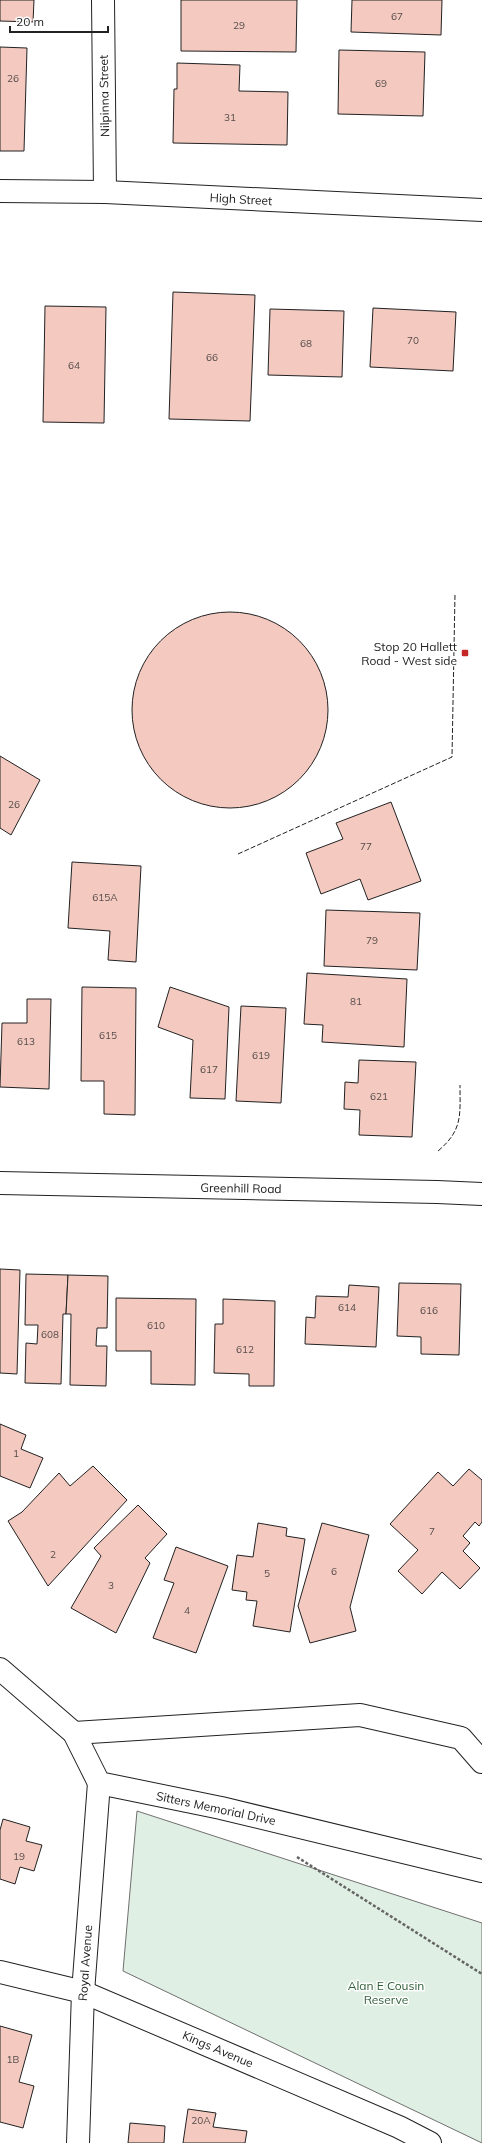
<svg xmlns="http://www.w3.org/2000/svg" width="482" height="2143" font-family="Mulish,sans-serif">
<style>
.green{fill:#e0efe3;stroke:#6f6f6f}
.building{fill:#f3c9c0;stroke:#222}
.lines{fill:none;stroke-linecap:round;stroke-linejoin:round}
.minor-casing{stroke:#222;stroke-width:24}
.major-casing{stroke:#222;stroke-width:24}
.path{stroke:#646464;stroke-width:2.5;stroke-dasharray:3 2;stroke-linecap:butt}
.minor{stroke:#fff;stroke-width:22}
.major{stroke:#fff;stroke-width:22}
.fence{stroke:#222;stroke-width:1;stroke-dasharray:5 2;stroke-linecap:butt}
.poi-dot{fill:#c62828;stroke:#fff;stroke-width:1.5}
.labels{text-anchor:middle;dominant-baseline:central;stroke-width:3;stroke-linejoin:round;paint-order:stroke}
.number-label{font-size:10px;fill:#564c4a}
.street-label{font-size:12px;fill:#222;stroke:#fff}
.poi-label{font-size:12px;fill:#222;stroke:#fff;text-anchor:end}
.park-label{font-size:12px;fill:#2f5e38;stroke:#fff}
</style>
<rect width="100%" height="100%" fill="#fff"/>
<!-- green -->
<path class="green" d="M137,1811l345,112v220l-359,-172z"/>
<!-- building -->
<g class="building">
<path d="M0,0h34l-1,22 -33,-1z"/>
<path d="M181,0h116l-1,52 -115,-1z"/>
<path d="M352,0h90l-1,35 -90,-3z"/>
<path d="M0,47l27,1 -3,103h-24z"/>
<path d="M339,50l86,2 -2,64 -85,-2z"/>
<path d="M177,63l63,2 -1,26 49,1 -1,53 -114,-2 1,-54h3z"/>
<path d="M173,292l82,3 -5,126 -81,-2z"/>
<path d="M45,306l61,1 -2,116 -61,-1z"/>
<path d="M373,308l83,4 -3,59 -83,-4z"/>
<path d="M270,309l74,2 -2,66 -74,-2z"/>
<circle cx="230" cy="710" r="98"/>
<path d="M0,756l40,24 -29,55 -11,-7z"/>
<path d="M391,802l30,79 -53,19 -8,-21 -39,15 -15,-41 37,-14 -7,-16z"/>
<path d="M72,862l69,4 -5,96 -28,-2 2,-29 -42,-3z"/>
<path d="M326,910l94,3 -3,57 -93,-4z"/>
<path d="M307,973l100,6 -3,68 -82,-5 1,-17 -19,-1z"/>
<path d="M82,987l54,1 -1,127 -31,-1v-33h-23z"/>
<path d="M170,987l59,20 -4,92 -35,-1 3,-58 -35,-13z"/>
<path d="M27,999h24l-2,90 -49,-2 2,-64h25z"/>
<path d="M241,1006l45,2 -5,95 -45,-2z"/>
<path d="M359,1060l57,2 -4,75 -53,-2 1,-25 -16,-1 1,-27 13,1z"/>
<path d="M0,1269l20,1 -3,104 -17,-1z"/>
<path d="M26,1274l42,1 -2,39h-3l-2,70 -36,-1 1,-40 11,1 1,-19h-13z"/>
<path d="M68,1275l40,1 -1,52h-10l-1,18h11l-1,40 -36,-1 1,-71h-5z"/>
<path d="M399,1283l62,1 -2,71 -38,-1v-17l-24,-1z"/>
<path d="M349,1285l30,2 -3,60 -71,-3 1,-27 9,1 1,-22 32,1z"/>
<path d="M116,1298l80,1 -1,86 -44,-1v-33h-35z"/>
<path d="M223,1299l52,2 -1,85h-25v-12l-35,-1 1,-49h8z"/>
<path d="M0,1424l26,11 -5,14 22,9 -13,30 -30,-12z"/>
<path d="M93,1466l34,34 -79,86 -40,-65 14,-9 37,-39 11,13z"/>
<path d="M469,1469l13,11v42l-3,4 -4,-4 -12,14 7,7 -7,8 17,17 -20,21 -18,-17 -20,22 -24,-23 20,-21 -28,-26 48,-52 15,14z"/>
<path d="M138,1505l29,29 -22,24 5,5 -34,70 -45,-25 30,-52 -7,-8z"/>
<path d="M258,1523l29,5 -1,8 19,3 -15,93 -37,-6 4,-25 -11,-1 1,-8 -15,-2 5,-35 16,2z"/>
<path d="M322,1523l47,12 -19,72 6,24 -46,12 -12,-37z"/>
<path d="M176,1547l52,19 -32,87 -43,-15 21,-55 -10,-3z"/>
<path d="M3,1819l27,8 -4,14 16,4 -8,26 -14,-4 -5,17 -15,-5v-49z"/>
<path d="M0,2026l32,9 -13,47 15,4 -11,42 -23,-6z"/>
<path d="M188,2109l28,4 -3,14 34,4 -2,12h-62z"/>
<path d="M130,2123l35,3 -1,17h-36z"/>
</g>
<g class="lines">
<!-- minor casing -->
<g class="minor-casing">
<g id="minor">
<path d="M103,0l2,192"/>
<path d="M0,191l105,1 377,18"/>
<path d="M0,1669l74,64 25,50 122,25 261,63"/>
<path d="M74,1733l286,-18 101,23 21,24"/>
<path d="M0,1972l83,20 316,135 31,16"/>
<path d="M78,2143l5,-151 16,-209"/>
</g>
</g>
<!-- major casing -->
<g class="major-casing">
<path id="major" d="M0,1183l437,9 45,2"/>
</g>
<!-- path -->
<path class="path" d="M297,1857l185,117"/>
<!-- minor -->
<use href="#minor" class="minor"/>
<!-- major -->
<use href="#major" class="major"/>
<!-- fence -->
<g class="fence">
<path d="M238,854l214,-97 3,-163"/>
<path d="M438,1151c25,-21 22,-36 22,-66"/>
</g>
</g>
<!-- markers -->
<rect class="poi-dot" x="461" y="649" width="8" height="8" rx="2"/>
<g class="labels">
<!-- number labels -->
<g class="number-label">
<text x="397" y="16">67</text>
<text x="239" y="25">29</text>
<text x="13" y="78">26</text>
<text x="381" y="83">69</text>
<text x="230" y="117">31</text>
<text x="413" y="340">70</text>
<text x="306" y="343">68</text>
<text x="212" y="357">66</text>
<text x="74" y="365">64</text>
<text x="14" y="804">26</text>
<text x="366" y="846">77</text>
<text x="105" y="897">615A</text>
<text x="372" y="940">79</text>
<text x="356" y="1001">81</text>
<text x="108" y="1035">615</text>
<text x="26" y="1041">613</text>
<text x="261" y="1055">619</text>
<text x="209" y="1069">617</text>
<text x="379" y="1096">621</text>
<text x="347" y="1307">614</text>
<text x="429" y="1310">616</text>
<text x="156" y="1325">610</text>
<text x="50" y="1334">608</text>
<text x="245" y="1349">612</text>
<text x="16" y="1453">1</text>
<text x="432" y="1531">7</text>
<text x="53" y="1554">2</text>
<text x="334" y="1571">6</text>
<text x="267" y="1573">5</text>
<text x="111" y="1585">3</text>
<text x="187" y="1610">4</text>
<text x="19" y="1856">19</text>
<text x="13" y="2059">1B</text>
<text x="201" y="2120">20A</text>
</g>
<!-- street labels -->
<g class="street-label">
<text transform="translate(104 96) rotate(-91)">Nilpinna Street</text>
<text transform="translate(241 199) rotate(3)">High Street</text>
<text transform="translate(241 1188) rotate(1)">Greenhill Road</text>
<text transform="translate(216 1808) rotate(12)">Sitters Memorial Drive</text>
<text transform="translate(85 1963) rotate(-86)">Royal Avenue</text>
<text transform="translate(218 2049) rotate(23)">Kings Avenue</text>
</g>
<!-- poi labels -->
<g class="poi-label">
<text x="457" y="646">Stop 20 Hallett<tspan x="457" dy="14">Road - West side</tspan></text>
</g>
<!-- park labels -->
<g class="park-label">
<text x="386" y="1985">Alan E Cousin<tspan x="386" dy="14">Reserve</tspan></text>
</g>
</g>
<!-- scale -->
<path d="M10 26v6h98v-6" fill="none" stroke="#222222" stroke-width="2"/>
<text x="16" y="26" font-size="12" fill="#222222" stroke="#ffffff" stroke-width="3" paint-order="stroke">20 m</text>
</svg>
